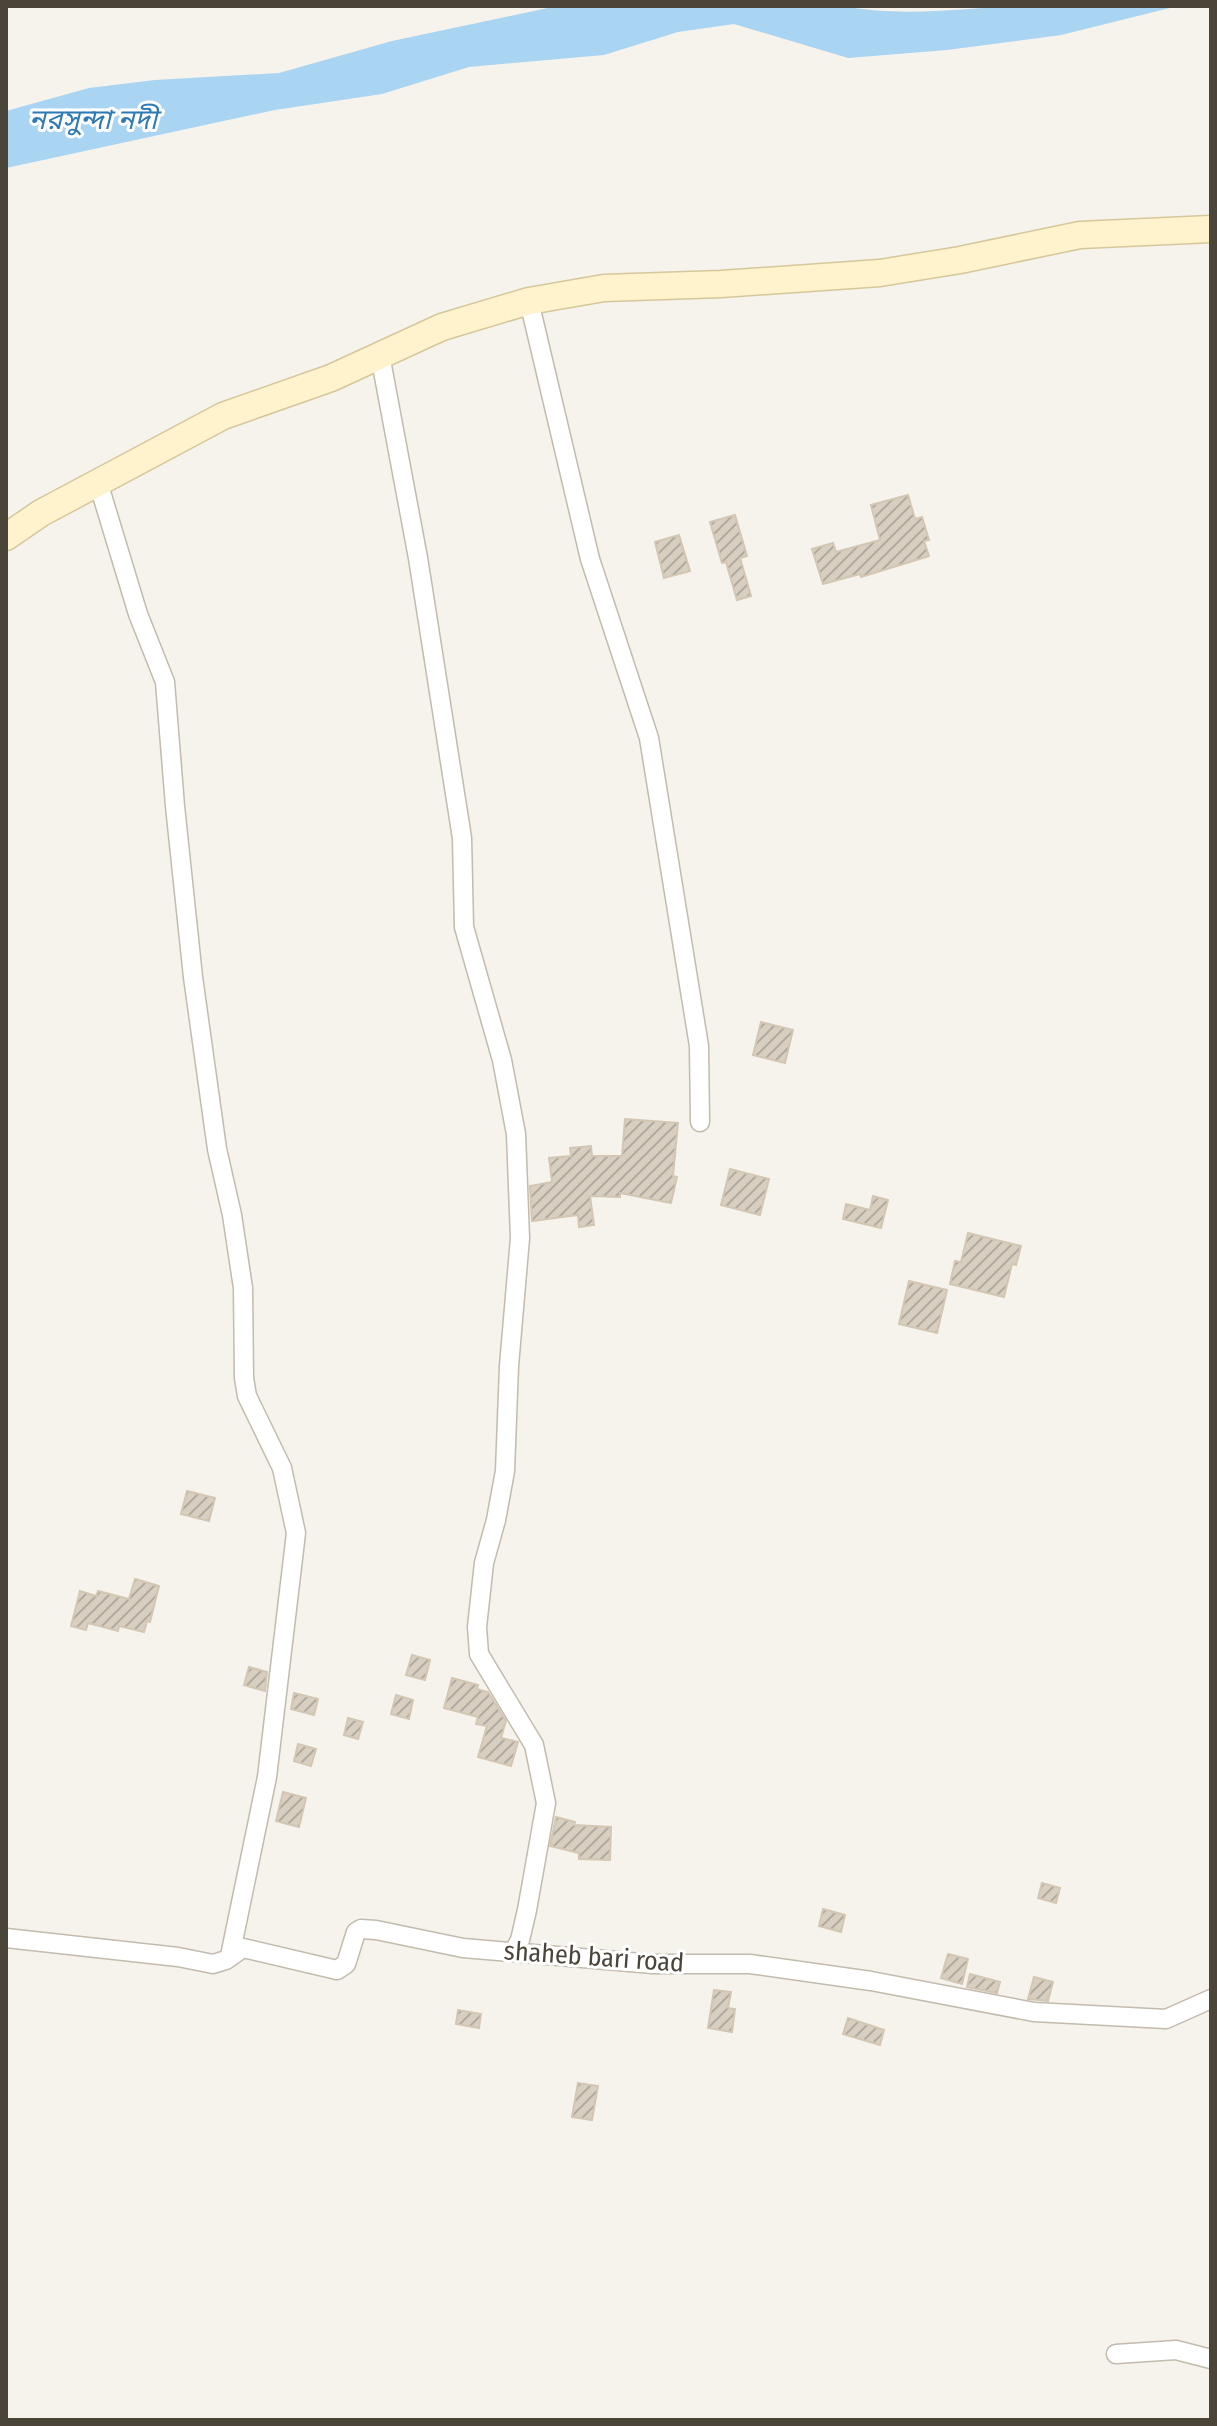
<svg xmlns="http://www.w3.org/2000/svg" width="1217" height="2426" font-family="'Fira Sans Condensed','Noto Sans Bengali',sans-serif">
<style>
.water{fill:#a9d4f2}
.building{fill:url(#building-hatch);stroke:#d3c7b4;stroke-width:2}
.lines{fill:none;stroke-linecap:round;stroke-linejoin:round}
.street-casing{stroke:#c2bbae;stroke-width:21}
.secondary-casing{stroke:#d6c79b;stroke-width:29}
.street{stroke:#fff;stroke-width:18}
.secondary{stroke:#fff3cd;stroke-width:26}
.labels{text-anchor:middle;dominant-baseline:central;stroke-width:6;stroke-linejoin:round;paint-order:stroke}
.street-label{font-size:26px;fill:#4b4439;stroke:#fff}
.water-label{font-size:28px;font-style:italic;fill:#2e7ab2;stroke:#fff}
</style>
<defs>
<pattern id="building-hatch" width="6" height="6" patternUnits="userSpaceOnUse" patternTransform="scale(2)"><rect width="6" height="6" fill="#d8cfc1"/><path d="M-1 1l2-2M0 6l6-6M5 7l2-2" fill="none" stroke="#b1aa9e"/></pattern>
</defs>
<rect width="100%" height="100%" fill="#f6f3ec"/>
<!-- water -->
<path class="water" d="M557,6h286c59,11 114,3 173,0 54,-3 108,0 162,0l-117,29 -114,15 -99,8 -114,-34 -56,8 -74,23 -135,12 -87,27 -107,16 -269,58v-57l83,-23 66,-8 124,-7 113,-32z"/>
<!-- building -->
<g class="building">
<path d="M908,495l7,24 7,-2 7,23 -5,1 5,15 -68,21 -1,-3 -37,10 -11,-35 21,-6 3,9 44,-12 -9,-35z"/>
<path d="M735,515l12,41 -7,2 11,38 -14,4 -11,-38 -4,1 -12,-41z"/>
<path d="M679,535l11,36 -26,7 -9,-36z"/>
<path d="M761,1022l32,8 -8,33 -32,-8z"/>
<path d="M625,1119l53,4 -5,53 4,1 -6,26 -51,-10v4l-30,-1 4,29 -15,2 -1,-12 -46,6 -2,-35 22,-4 -3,-24 22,-2 -1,-8 21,-2 1,10h30z"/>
<path d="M730,1169l39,10 -9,36 -39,-10z"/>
<path d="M873,1196l15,4 -7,28 -38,-9 3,-15 24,6z"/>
<path d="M968,1233l53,13 -5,19 -4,-1 -8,33 -54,-13 5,-23 6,1z"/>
<path d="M909,1281l38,9 -10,43 -38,-9z"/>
<path d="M187,1491l28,7 -6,23 -28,-7z"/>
<path d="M135,1579l24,7 -9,36 -3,-1 -3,11 -25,-6 -1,5 -30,-8 -2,7 -15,-4 9,-35 16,5 2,-5 31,8z"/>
<path d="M412,1655l18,5 -5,20 -19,-5z"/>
<path d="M249,1667l18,5 -2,19 -21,-6z"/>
<path d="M452,1678l26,7 -1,4 11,3 18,29 -5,17 17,4 -7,24 -33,-9 9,-31 -11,-2 2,-7 -34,-9z"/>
<path d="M294,1693l24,6 -4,16 -23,-6z"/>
<path d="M396,1695l17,5 -4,19 -18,-5z"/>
<path d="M348,1718l15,4 -5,17 -14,-4z"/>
<path d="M298,1744l18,5 -5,17 -17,-5z"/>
<path d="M283,1792l23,6 -7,29 -23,-6z"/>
<path d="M556,1817l19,5 -1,3 37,2 -1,33 -31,-1v-6l-29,-7z"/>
<path d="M1042,1883l18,5 -4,15 -18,-5z"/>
<path d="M823,1909l22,6 -4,17 -22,-6z"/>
<path d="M948,1954l20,5 -6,25 -21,-6z"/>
<path d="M970,1974l30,8 -3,11 -30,-6z"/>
<path d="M1034,1977l19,5 -5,19 -20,-2z"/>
<path d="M714,1990l17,2 -3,16 7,1 -3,23 -24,-4z"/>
<path d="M458,2010l23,4 -2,14 -23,-4z"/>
<path d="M848,2018l36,12 -4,15 -37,-11z"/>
<path d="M578,2083l20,3 -6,34 -20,-3z"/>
</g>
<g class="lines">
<!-- street casing -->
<g class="street-casing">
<g id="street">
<path d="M529,301l61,258 59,179 50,308 1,76"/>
<path d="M380,355l38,203 44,280 2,89 38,133 14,74 4,104 -11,128 -4,105 -9,49 -12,43 -7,64 2,27 55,91 12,58 -19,107 -7,30 -6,11"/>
<path d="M98,482l40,132 27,68 10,124 18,171 24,172 15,66 11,73 1,90 3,18 35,72 14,65 -29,244 -37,179"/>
<path d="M6,1938l172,19 35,7 13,-4 17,-12 94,22 9,-6 10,-32 5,-3 15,1 87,18 190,16h97l121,17 163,31 132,7 45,-20"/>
<path d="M1116,2354l60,-4 35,9"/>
</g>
</g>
<!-- secondary casing -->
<g class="secondary-casing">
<path id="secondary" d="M6,537l35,-24 182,-97 108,-38 111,-51 87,-26 75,-13 117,-4 159,-11 80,-13 120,-25 131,-6"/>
</g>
<!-- street -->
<use href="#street" class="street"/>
<!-- secondary -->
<use href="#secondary" class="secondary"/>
</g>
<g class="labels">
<!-- street labels -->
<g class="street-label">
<text transform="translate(594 1957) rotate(4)">shaheb bari road</text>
</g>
<!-- water labels -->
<g class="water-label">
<text x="93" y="119">নরসুন্দা নদী</text>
</g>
</g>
<!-- border -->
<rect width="1217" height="2426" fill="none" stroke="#4b4439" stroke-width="16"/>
</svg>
